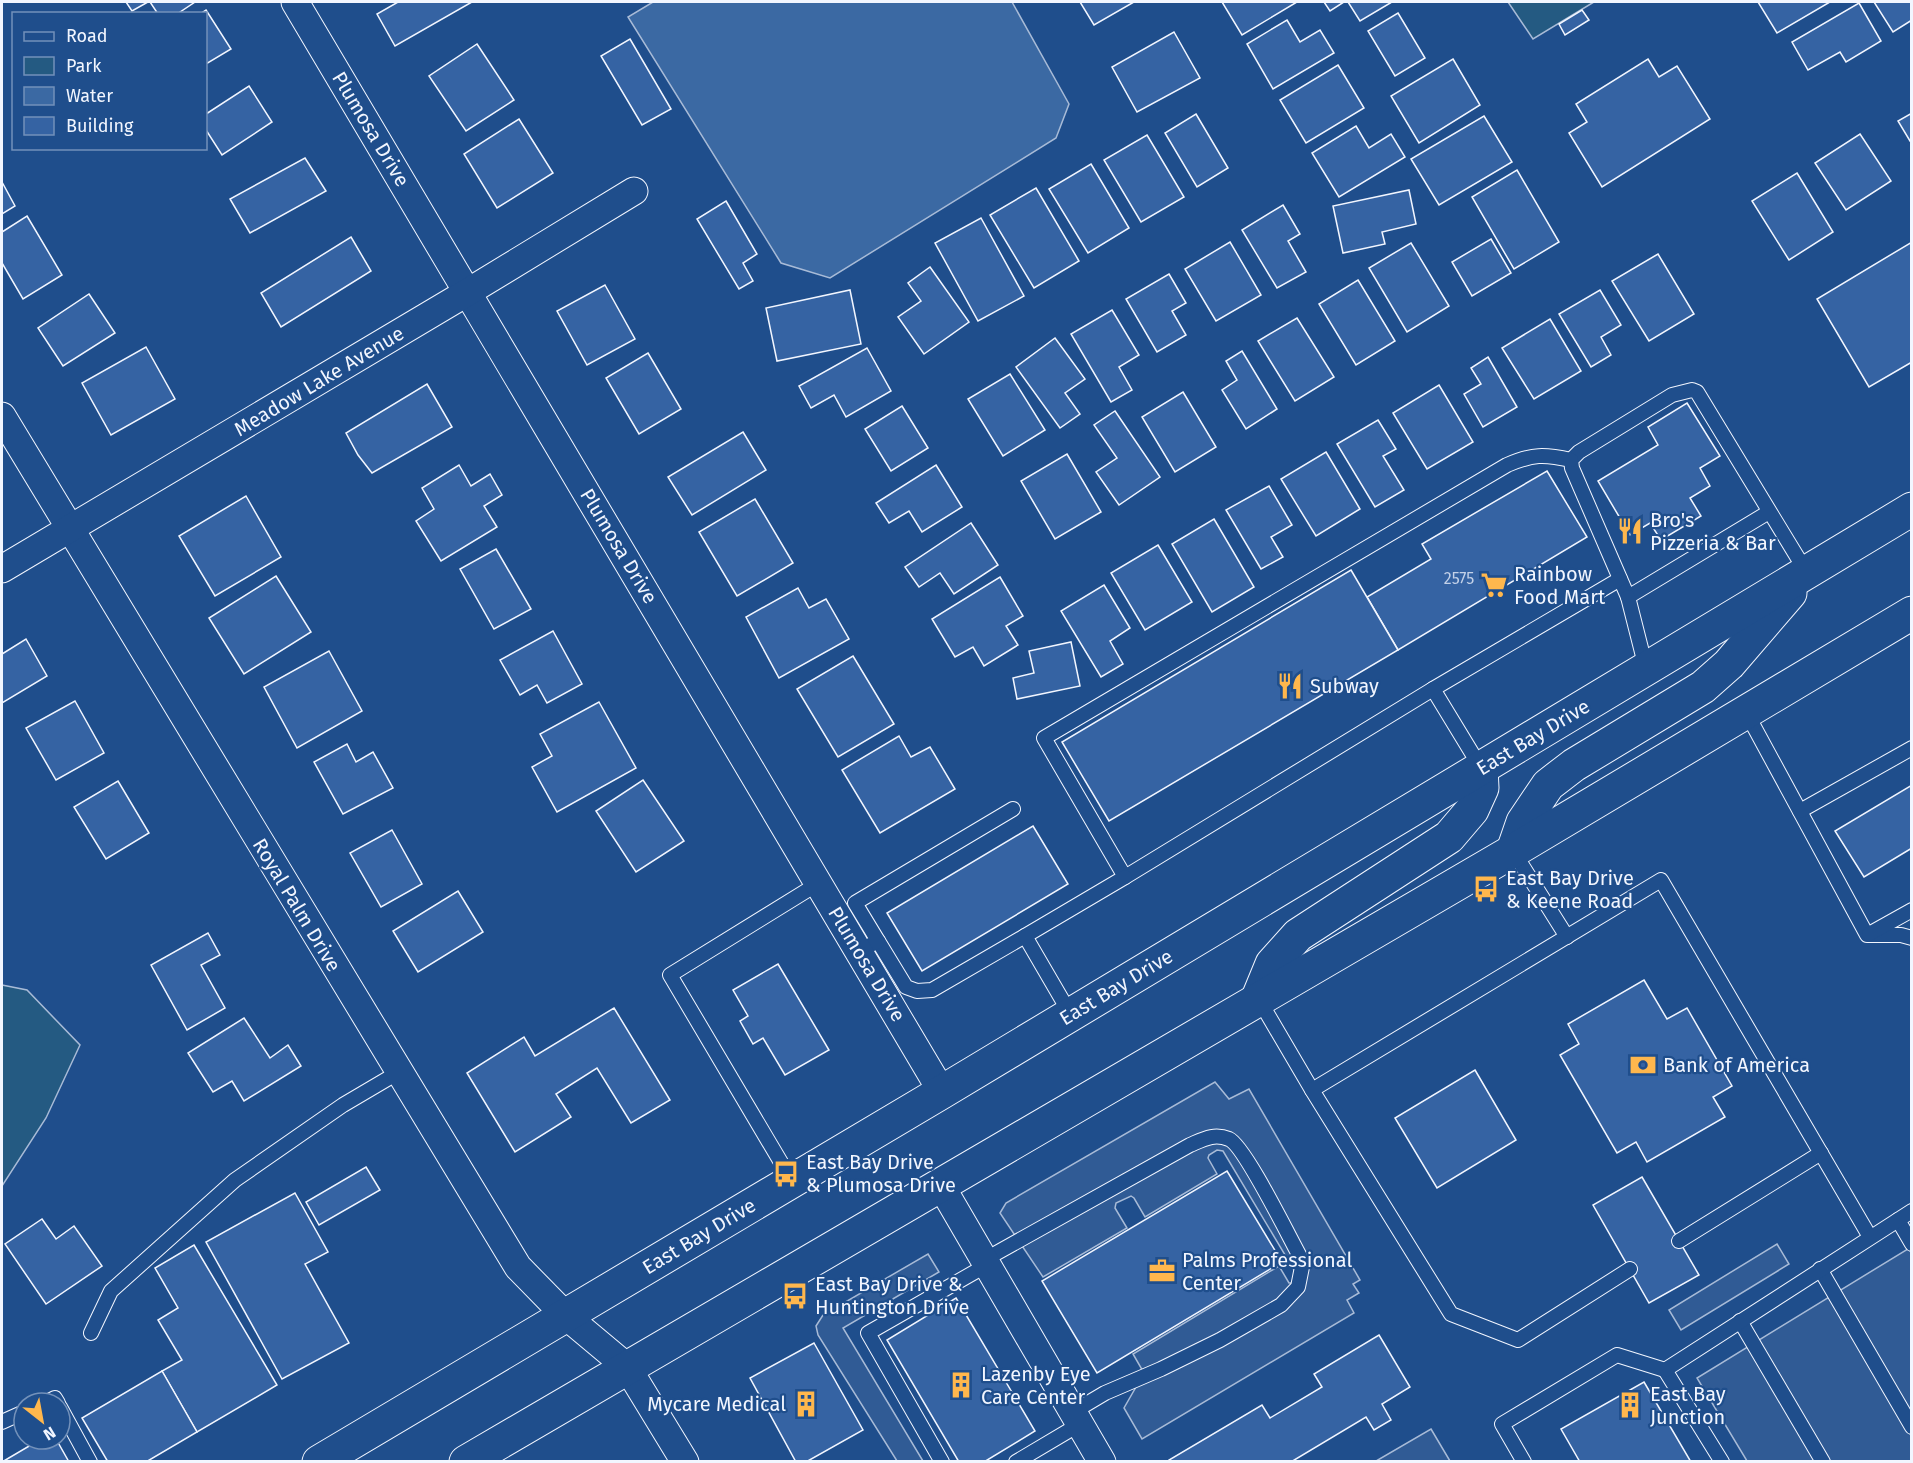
<svg xmlns="http://www.w3.org/2000/svg" width="1913" height="1463" font-family="'Fira Sans',sans-serif">
<style>
.green{fill:#245a82;stroke:#a8bbd7;stroke-width:1.5}
.parking{fill:#305b95;stroke:#a8bbd7;stroke-width:1.5}
.water{fill:#3b69a3;stroke:#a8bbd7;stroke-width:1.5}
.building{fill:#3563a3;stroke:#f2f6ff;stroke-width:1.5}
.lines{fill:none;stroke-linecap:round;stroke-linejoin:round}
.lane-casing{stroke:#f2f6ff;stroke-width:16}
.street-casing{stroke:#f2f6ff;stroke-width:29}
.primary-casing{stroke:#f2f6ff;stroke-width:35}
.lane{stroke:#1f4e8c;stroke-width:14}
.street{stroke:#1f4e8c;stroke-width:27}
.primary{stroke:#1f4e8c;stroke-width:33}
.labels{text-anchor:middle;dominant-baseline:central;stroke-width:4.5;stroke-linejoin:round;paint-order:stroke}
.number-label{font-size:16px;fill:#c3d1e8}
.street-label{font-size:20px;fill:#f2f6ff;stroke:#1f4e8c}
.poi-label{font-size:20px;fill:#f2f6ff;stroke:#1f4e8c;text-anchor:start}
</style>
<rect width="100%" height="100%" fill="#1f4e8c"/>
<!-- green -->
<g class="green">
<path d="M1508,2h86l-61,37z"/>
<path d="M2,985l25,5 53,55 -34,73 -44,68z"/>
</g>
<!-- parking -->
<g class="parking">
<path d="M1215,1082l14,17 20,-10 111,191 -7,4 6,9 -12,7 7,13 -212,126 -18,-31 20,-35 -11,-19 146,-88 10,17h3l5,-8 -74,-124 -6,-1 -8,5 -1,3 9,16 -72,43 -11,-19 -3,-2 -15,7 -1,5 12,20 -84,49 -43,-64 6,-10z"/>
<path d="M1777,1244l12,20 -108,66 -12,-20z"/>
<path d="M1911,1247v214h-164l-50,-83z"/>
<path d="M928,1254l11,18 -96,56 80,133h-26l-79,-126 -2,-9 7,-11z"/>
<path d="M1431,1429l19,32h-74z"/>
</g>
<!-- water -->
<path class="water" d="M653,2h359l57,102 -13,34 -226,140 -49,-15 -153,-246z"/>
<!-- building -->
<g class="building">
<path d="M126,2h22l-16,9z"/>
<path d="M150,2h45l-18,12h-19z"/>
<path d="M398,2h74l-77,44 -18,-32z"/>
<path d="M1080,2h54l-40,23z"/>
<path d="M1222,2h75l-55,33z"/>
<path d="M1324,2h20l-14,9z"/>
<path d="M1348,2h44l-32,19z"/>
<path d="M1758,2h72l-53,31z"/>
<path d="M1874,2h38v18l-19,12z"/>
<path d="M1859,3l22,38 -35,21 -6,-10 -32,18 -16,-28z"/>
<path d="M206,10l25,39 -25,15v-50h-6z"/>
<path d="M1582,10l7,10 -24,15 -6,-11z"/>
<path d="M1398,13l27,45 -30,18 -27,-45z"/>
<path d="M1287,20l13,22 20,-12 14,23 -61,36 -26,-45z"/>
<path d="M1174,32l26,46 -63,34 -25,-45z"/>
<path d="M630,39l41,70 -29,16 -41,-69z"/>
<path d="M477,44l37,56 -48,31 -37,-55z"/>
<path d="M1453,59l27,46 -61,38 -28,-47z"/>
<path d="M1648,59l11,18 18,-11 33,53 -108,68 -33,-54 18,-11 -11,-18z"/>
<path d="M1338,65l26,43 -58,35 -26,-43z"/>
<path d="M249,86l23,36 -50,33 -16,-25v-16z"/>
<path d="M1912,113v27l-2,1 -12,-20z"/>
<path d="M1196,114l32,54 -31,19 -32,-54z"/>
<path d="M1484,116l28,46 -73,43 -28,-46z"/>
<path d="M519,119l34,54 -56,35 -33,-54z"/>
<path d="M1356,126l13,22 22,-14 14,23 -66,40 -27,-44z"/>
<path d="M1860,134l31,47 -45,29 -31,-47z"/>
<path d="M1147,135l37,62 -43,25 -37,-62z"/>
<path d="M305,158l21,33 -76,42 -20,-34z"/>
<path d="M1091,164l38,64 -41,25 -39,-64z"/>
<path d="M1517,170l42,72 -45,27 -42,-72z"/>
<path d="M1797,173l36,59 -44,28 -37,-59z"/>
<path d="M2,182l13,24 -13,8z"/>
<path d="M1036,188l43,73 -45,27 -44,-73z"/>
<path d="M1409,190l7,34 -34,8 3,12 -42,9 -10,-47z"/>
<path d="M726,201l31,53 -14,9 10,18 -14,8 -42,-70z"/>
<path d="M1283,205l17,29 -12,7 18,31 -29,16 -35,-58z"/>
<path d="M27,216l35,59 -39,24 -21,-36v-31z"/>
<path d="M981,218l43,78 -46,25 -43,-78z"/>
<path d="M351,237l20,34 -90,56 -20,-34z"/>
<path d="M1491,239l20,34 -39,23 -20,-34z"/>
<path d="M1230,242l31,53 -45,26 -31,-52z"/>
<path d="M1912,242v120l-43,25 -52,-88z"/>
<path d="M1411,243l38,63 -42,26 -38,-64z"/>
<path d="M1658,254l36,60 -45,27 -37,-60z"/>
<path d="M930,267l39,55 -45,32 -26,-37 23,-16 -13,-18z"/>
<path d="M1169,274l17,29 -14,8 14,24 -29,17 -31,-53z"/>
<path d="M1358,280l37,61 -39,24 -37,-61z"/>
<path d="M605,285l30,54 -48,26 -30,-54z"/>
<path d="M850,290l11,54 -84,17 -11,-53z"/>
<path d="M1600,290l21,35 -20,12 10,18 -20,12 -32,-53z"/>
<path d="M89,294l26,39 -52,33 -25,-38z"/>
<path d="M1112,310l27,45 -20,12 13,23 -21,12 -40,-68z"/>
<path d="M1297,318l37,59 -39,24 -37,-60z"/>
<path d="M1550,319l31,52 -47,28 -32,-51z"/>
<path d="M1055,338l30,41 -20,14 15,21 -20,14 -44,-61z"/>
<path d="M146,347l29,52 -64,36 -29,-52z"/>
<path d="M867,348l24,43 -45,26 -12,-22 -23,13 -12,-22z"/>
<path d="M1242,351l35,58 -31,20 -24,-39 15,-10 -11,-19z"/>
<path d="M648,353l33,56 -42,25 -33,-56z"/>
<path d="M1488,357l29,50 -34,20 -19,-33 17,-10 -10,-16z"/>
<path d="M1010,374l35,56 -42,26 -35,-57z"/>
<path d="M427,384l25,43 -80,46 -14,-18 -12,-22z"/>
<path d="M1439,385l34,57 -46,27 -34,-56z"/>
<path d="M1183,392l33,55 -41,25 -33,-55z"/>
<path d="M1687,403l33,53 -20,12 10,18 -20,12 11,18 -40,24 -11,-17 -20,12 -32,-54 60,-36 -10,-18z"/>
<path d="M902,406l26,42 -37,23 -26,-42z"/>
<path d="M1115,411l45,66 -41,28 -23,-33 21,-14 -23,-33z"/>
<path d="M1378,420l18,29 -13,7 21,34 -29,17 -38,-63z"/>
<path d="M743,432l23,38 -74,45 -24,-38z"/>
<path d="M1326,452l34,57 -44,27 -35,-57z"/>
<path d="M1067,454l34,58 -46,27 -34,-58z"/>
<path d="M459,465l12,21 19,-12 12,21 -18,11 13,21 -56,34 -25,-40 18,-12 -12,-21z"/>
<path d="M936,465l26,42 -40,25 -13,-21 -20,12 -13,-20z"/>
<path d="M1547,471l40,66 -189,113 -31,-53 64,-38 -9,-15z"/>
<path d="M1269,486l23,39 -21,12 12,20 -22,12 -35,-59z"/>
<path d="M246,496l35,61 -66,39 -36,-60z"/>
<path d="M755,499l38,64 -56,33 -38,-64z"/>
<path d="M1214,519l40,68 -42,25 -40,-68z"/>
<path d="M971,523l27,42 -44,29 -14,-21 -21,14 -14,-20z"/>
<path d="M1158,545l34,57 -47,28 -34,-57z"/>
<path d="M496,549l35,60 -37,20 -34,-60z"/>
<path d="M1351,570l47,80 -289,171 -47,-79z"/>
<path d="M276,576l35,56 -67,42 -35,-56z"/>
<path d="M1000,577l23,39 -17,10 12,19 -34,21 -11,-19 -18,10 -23,-38z"/>
<path d="M1104,585l26,43 -20,13 13,23 -22,13 -40,-66z"/>
<path d="M798,588l11,20 17,-9 23,40 -70,39 -33,-61z"/>
<path d="M553,631l29,53 -35,19 -10,-18 -17,10 -20,-35z"/>
<path d="M26,639l21,37 -45,27v-49z"/>
<path d="M1071,642l9,44 -63,13 -4,-21 21,-5 -5,-22z"/>
<path d="M329,651l33,60 -65,37 -33,-61z"/>
<path d="M853,656l41,68 -56,33 -41,-68z"/>
<path d="M75,701l29,52 -48,27 -30,-52z"/>
<path d="M599,702l37,66 -79,44 -25,-45 20,-11 -12,-22z"/>
<path d="M899,736l12,21 19,-10 25,42 -75,44 -38,-63z"/>
<path d="M347,744l9,18 17,-10 20,36 -50,26 -29,-52z"/>
<path d="M643,780l41,61 -48,31 -40,-61z"/>
<path d="M118,781l31,52 -43,26 -32,-52z"/>
<path d="M1912,785v63l-48,29 -29,-46z"/>
<path d="M1033,826l35,58 -146,87 -35,-58z"/>
<path d="M392,830l30,54 -41,23 -31,-54z"/>
<path d="M458,891l25,41 -65,40 -25,-41z"/>
<path d="M208,933l12,22 -19,10 24,43 -38,22 -36,-65z"/>
<path d="M778,964l51,86 -44,25 -22,-37 -10,6 -13,-23 8,-5 -15,-26z"/>
<path d="M1644,980l23,39 20,-11 45,78 -19,11 12,20 -78,45 -11,-20 -19,11 -57,-98 19,-11 -11,-20z"/>
<path d="M614,1008l56,92 -39,23 -34,-55 -41,26 15,23 -56,35 -48,-79 57,-36 11,19z"/>
<path d="M244,1018l26,40 18,-13 13,21 -57,35 -12,-20 -19,11 -25,-39z"/>
<path d="M1475,1070l41,70 -79,48 -42,-70z"/>
<path d="M366,1167l14,23 -61,35 -13,-23z"/>
<path d="M1227,1171l55,91 -185,111 -55,-92z"/>
<path d="M1642,1177l57,98 -50,28 -56,-98z"/>
<path d="M295,1193l33,59 -23,12 44,79 -67,36 -76,-137z"/>
<path d="M42,1219l14,20 18,-13 28,40 -56,38 -41,-60z"/>
<path d="M194,1245l83,140 -80,47 -35,-61 20,-11 -24,-40 20,-12 -23,-40z"/>
<path d="M956,1298l79,133 -51,31h-25l-72,-122z"/>
<path d="M1379,1335l31,52 -28,17 9,16 -17,10 -8,-13 -75,45h-121l-1,-2 93,-55 8,13 52,-31 -8,-13z"/>
<path d="M814,1343l49,87 -57,32h-10l-46,-84z"/>
<path d="M162,1371l35,61 -51,30h-38l-26,-44z"/>
<path d="M1644,1382l47,80h-111l-19,-33z"/>
<path d="M41,1439h15l13,23h-67z"/>
</g>
<g class="lines">
<!-- lane casing -->
<g class="lane-casing">
<g id="lane">
<path d="M1769,512l-141,85 -56,-129 -1,-8 8,-8 93,-57 20,-5 5,2 110,181"/>
<path d="M1628,597l18,71"/>
<path d="M1433,689l187,-110"/>
<path d="M1746,712l121,223h34l11,3"/>
<path d="M1481,768l-48,-79 -308,188 -81,-139 463,-273c26,-11 37,-11 64,-5"/>
<path d="M1800,811l112,-63"/>
<path d="M1513,851l54,86"/>
<path d="M1869,934l43,-24"/>
<path d="M878,941l28,46 11,4 15,-1 93,-54"/>
<path d="M859,951l19,-10 -23,-38 158,-94"/>
<path d="M1258,998l54,92"/>
<path d="M1071,1015l-46,-79 100,-59"/>
<path d="M792,1181l-122,-206 149,-92"/>
<path d="M1898,1220l14,24"/>
<path d="M1679,1241l142,-88"/>
<path d="M984,1260l206,-115c14,-6 24,-12 39,-6 16,7 62,102 74,123l-5,25 -17,18 -61,35 -59,29 -56,24 -32,19"/>
<path d="M1630,1269l-112,71 -67,-26 -139,-224 349,-210 209,357"/>
<path d="M1820,1269l92,158"/>
<path d="M1740,1321l83,141"/>
<path d="M91,1333l20,-42 124,-111 108,-75 56,-33"/>
<path d="M1665,1370l57,92"/>
<path d="M45,1403l10,-5 3,5"/>
<path d="M60,1407l30,55"/>
<path d="M2,1422l22,-10"/>
<path d="M942,1462l-74,-129 119,-68"/>
<path d="M1016,1462l64,-38"/>
<path d="M1524,1462l-22,-38 115,-69 48,15 247,-159"/>
</g>
</g>
<!-- street casing -->
<g class="street-casing">
<g id="street">
<path d="M295,2l647,1090"/>
<path d="M2,416l516,851 48,49 61,51 58,95"/>
<path d="M2,569l466,-277 166,-101"/>
<path d="M940,1184l162,278"/>
</g>
</g>
<!-- primary casing -->
<g class="primary-casing">
<g id="primary">
<path d="M1513,851l10,-29 25,-37 26,-20 129,-78 26,-23 61,-71"/>
<path d="M1258,998l14,-34 26,-29 151,-98 23,-27 10,-22 -1,-20"/>
<path d="M319,1462l623,-370 970,-583"/>
<path d="M466,1462l1047,-611 399,-238"/>
</g>
</g>
<!-- lane -->
<use href="#lane" class="lane"/>
<!-- street -->
<use href="#street" class="street"/>
<!-- primary -->
<use href="#primary" class="primary"/>
</g>
<!-- icons -->
<defs>
<g id="restaurant-bare" transform="scale(2.07)"><path d="M-5-6h1v4h1v-4h1v4h1v-4h1v5L-1.5 .5V6h-2V.5L-5-1ZM5-6V6H3V1.5H1.5Q1.5-4 5-6Z" fill="#ffb74d" stroke="#1f4e8c" stroke-width="2.5" paint-order="stroke"/></g>
<g id="supermarket-bare" transform="scale(2.07)"><path d="M-6-5.5h2.5l.6 2H6L4.5 2H-2.5L-4.4-4H-6ZM-1.5 3.2a1.3 1.3 0 1 0 .1 0ZM3 3.2a1.3 1.3 0 1 0 .1 0Z" fill="#ffb74d" stroke="#1f4e8c" stroke-width="2.5" paint-order="stroke"/></g>
<g id="bus-bare" transform="scale(2.07)"><path d="M-5-6H5V4H4V6H2V4H-2V6H-4V4H-5ZM-3.5-4V0h7V-4ZM-3.5 1.2v1.5H-2V1.2ZM2 1.2v1.5H3.5V1.2Z" fill="#ffb74d" stroke="#1f4e8c" stroke-width="2.5" paint-order="stroke"/></g>
<g id="bank-bare" transform="scale(2.07)"><path d="M-6-4H6V4H-6ZM0-2.3a2.3 2.3 0 1 0 0 4.6a2.3 2.3 0 1 0 0-4.6Z" fill="#ffb74d" stroke="#1f4e8c" stroke-width="2.5" paint-order="stroke"/></g>
<g id="office-bare" transform="scale(2.07)"><path d="M-6-3h4V-5.5h4V-3h4V5H-6ZM-1-4.5V-3h2v-1.5ZM-6 0V1H6V0Z" fill="#ffb74d" stroke="#1f4e8c" stroke-width="2.5" paint-order="stroke"/></g>
<g id="building-bare" transform="scale(2.07)"><path d="M-4-6H4V6H1V3H-1V6H-4ZM-2.5-4.3h1.7v1.8h-1.7ZM.8-4.3h1.7v1.8H.8ZM-2.5-1h1.7V.8h-1.7ZM.8-1h1.7V.8H.8Z" fill="#ffb74d" stroke="#1f4e8c" stroke-width="2.5" paint-order="stroke"/></g>
</defs>
<g fill-rule="evenodd">
<use href="#restaurant-bare" x="1630" y="531"/>
<use href="#supermarket-bare" x="1494" y="585"/>
<use href="#restaurant-bare" x="1290" y="686"/>
<use href="#bus-bare" x="1486" y="889"/>
<use href="#bank-bare" x="1643" y="1065"/>
<use href="#bus-bare" x="786" y="1174"/>
<use href="#office-bare" x="1162" y="1271"/>
<use href="#bus-bare" x="795" y="1296"/>
<use href="#building-bare" x="961" y="1385"/>
<use href="#building-bare" x="806" y="1404"/>
<use href="#building-bare" x="1630" y="1405"/>
</g>
<g class="labels">
<!-- number labels -->
<g class="number-label">
<text x="1459" y="578">2575</text>
</g>
<!-- street labels -->
<g class="street-label">
<text transform="translate(371 129) rotate(59)">Plumosa Drive</text>
<text transform="translate(319 381) rotate(-31)">Meadow Lake Avenue</text>
<text transform="translate(619 546) rotate(59)">Plumosa Drive</text>
<text transform="translate(1533 737) rotate(-31)">East Bay Drive</text>
<text transform="translate(297 905) rotate(59)">Royal Palm Drive</text>
<text transform="translate(867 964) rotate(59)">Plumosa Drive</text>
<text transform="translate(1116 987) rotate(-31)">East Bay Drive</text>
<text transform="translate(699 1236) rotate(-31)">East Bay Drive</text>
</g>
<!-- poi labels -->
<g class="poi-label">
<text x="1650" y="520">Bro's<tspan x="1650" dy="23">Pizzeria &amp; Bar</tspan></text>
<text x="1514" y="574">Rainbow<tspan x="1514" dy="23">Food Mart</tspan></text>
<text x="1310" y="686">Subway</text>
<text x="1506" y="878">East Bay Drive<tspan x="1506" dy="23">&amp; Keene Road</tspan></text>
<text x="1663" y="1065">Bank of America</text>
<text x="806" y="1162">East Bay Drive<tspan x="806" dy="23">&amp; Plumosa Drive</tspan></text>
<text x="1182" y="1260">Palms Professional<tspan x="1182" dy="23">Center</tspan></text>
<text x="815" y="1284">East Bay Drive &amp;<tspan x="815" dy="23">Huntington Drive</tspan></text>
<text x="981" y="1374">Lazenby Eye<tspan x="981" dy="23">Care Center</tspan></text>
<text x="1650" y="1394">East Bay<tspan x="1650" dy="23">Junction</tspan></text>
<text x="786" y="1404" text-anchor="end">Mycare Medical</text>
</g>
</g>
<!-- border -->
<rect width="1913" height="1463" fill="none" stroke="#f2f6ff" stroke-width="6"/>
<!-- legend -->
<rect x="12" y="12" width="195" height="138" fill="#1f4e8c" stroke="#7391ba" stroke-width="1.5"/>
<rect x="24" y="32" width="30" height="9" fill="#1f4e8c" stroke="#7391ba" stroke-width="1.5"/>
<text x="66" y="42" font-size="18" fill="#f2f6ff">Road</text>
<rect x="24" y="57" width="30" height="18" fill="#245a82" stroke="#7391ba" stroke-width="1.5"/>
<text x="66" y="72" font-size="18" fill="#f2f6ff">Park</text>
<rect x="24" y="87" width="30" height="18" fill="#3b69a3" stroke="#7391ba" stroke-width="1.5"/>
<text x="66" y="102" font-size="18" fill="#f2f6ff">Water</text>
<rect x="24" y="117" width="30" height="18" fill="#3563a3" stroke="#7391ba" stroke-width="1.5"/>
<text x="66" y="132" font-size="18" fill="#f2f6ff">Building</text>
<!-- north arrow -->
<g transform="translate(42 1421) rotate(149)"><circle r="28" fill="#1f4e8c" stroke="#7391ba" stroke-width="1.5"/>
<path d="M0-4.5L10 22L0 15L-10 22Z" fill="#ffb74d"/>
<text y="-9" font-size="16" font-weight="bold" text-anchor="middle" fill="#f2f6ff">N</text>
</g>
</svg>
